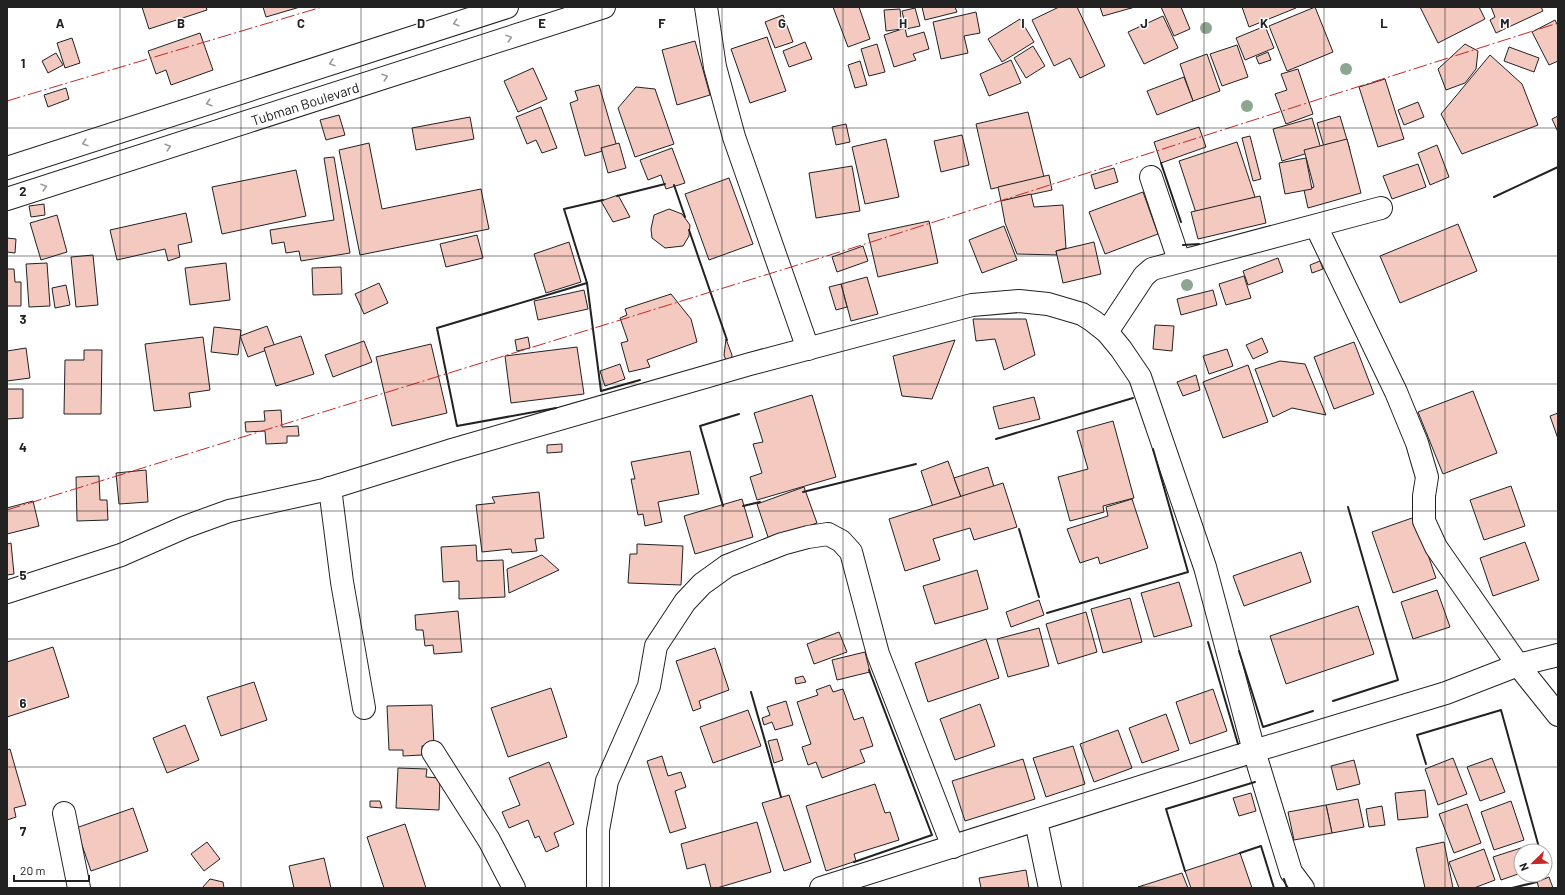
<svg xmlns="http://www.w3.org/2000/svg" width="1565" height="895" font-family="Barlow,sans-serif">
<style>
.building{fill:#f3c9c0;stroke:#222}
.lines{fill:none;stroke-linecap:round;stroke-linejoin:round}
.street-casing{stroke:#222;stroke-width:24}
.highway-casing{stroke:#222;stroke-width:24}
.street{stroke:#fff;stroke-width:22}
.highway{stroke:#fff;stroke-width:22}
.wall{stroke:#222;stroke-width:2}
.power{stroke:#c62828;stroke-width:1;stroke-dasharray:14 3 2 3;stroke-linecap:butt}
.tree{fill:#8da692}
.oneway{stroke:#9c9c9c}
.grid{fill:none;stroke:#222;stroke-width:1;stroke-opacity:0.55}
.labels{text-anchor:middle;dominant-baseline:central;stroke-width:3;stroke-linejoin:round;paint-order:stroke}
.street-label{font-size:14px;fill:#222;stroke:#fff}
.grid-label{font-size:13px;text-anchor:middle;font-weight:bold;fill:#222;stroke:#fff;stroke-width:3;stroke-linejoin:round;paint-order:stroke}
</style>
<rect width="100%" height="100%" fill="#fff"/>
<!-- building -->
<g class="building">
<path d="M142,7h64l1,3 -58,19z"/>
<path d="M263,7h37l-34,10z"/>
<path d="M833,7h26l11,32 -22,8z"/>
<path d="M922,7h33l2,5 -32,8z"/>
<path d="M1059,7h18l28,59 -25,12 -10,-20 -16,8 -22,-46z"/>
<path d="M1100,7h35l-32,9z"/>
<path d="M1161,7h20l9,22 -16,7z"/>
<path d="M1242,7h53l1,1 -47,19z"/>
<path d="M1315,7l18,45 -46,19 -18,-45z"/>
<path d="M1420,7h59l6,12 -47,24z"/>
<path d="M1491,7h50l2,4 -47,22 -6,-13 5,-3z"/>
<path d="M915,8l5,18 -14,3 -4,-18z"/>
<path d="M900,9l2,20 -16,2 -2,-21z"/>
<path d="M976,12l4,21 -16,3 4,17 -27,6 -8,-37z"/>
<path d="M783,15l10,27 -18,6 -10,-26z"/>
<path d="M1163,16l15,32 -34,16 -16,-32z"/>
<path d="M1020,19l14,23 -32,20 -14,-23z"/>
<path d="M1555,20l3,6v35l-9,4 -17,-33z"/>
<path d="M1265,26l9,22 -29,12 -9,-22z"/>
<path d="M905,28l2,9 17,-5 5,17 -16,5 3,6 -22,7 -10,-32z"/>
<path d="M200,33l13,37 -42,15 -5,-15 -10,4 -8,-23z"/>
<path d="M767,37l19,54 -36,12 -19,-54z"/>
<path d="M72,38l8,25 -15,5 -8,-25z"/>
<path d="M695,41l15,54 -33,10 -15,-55z"/>
<path d="M805,42l7,17 -23,8 -6,-16z"/>
<path d="M877,44l8,28 -16,4 -8,-27z"/>
<path d="M1465,44l13,7 -2,18 -11,14 -19,7 -8,-21z"/>
<path d="M1237,45l11,32 -26,9 -12,-32z"/>
<path d="M1033,46l12,20 -19,12 -12,-20z"/>
<path d="M1509,47l30,11 -5,14 -30,-11z"/>
<path d="M1268,52l3,8 -12,4 -3,-7z"/>
<path d="M56,53l7,12 -15,8 -6,-12z"/>
<path d="M1207,54l13,37 -27,10 -13,-37z"/>
<path d="M1490,55l32,29 16,41 -76,29 -21,-40z"/>
<path d="M1011,60l10,23 -32,13 -9,-22z"/>
<path d="M860,61l7,24 -12,3 -7,-23z"/>
<path d="M533,68l14,31 -29,13 -14,-31z"/>
<path d="M1298,69l15,45 -27,10 -11,-30 12,-4 -6,-16z"/>
<path d="M1184,77l9,24 -36,14 -10,-24z"/>
<path d="M1385,79l19,60 -26,8 -19,-60z"/>
<path d="M599,85l18,62 -32,9 -15,-53 8,-3 -3,-9z"/>
<path d="M636,87l19,2 19,55 -39,13 -17,-49z"/>
<path d="M66,88l3,11 -21,8 -4,-12z"/>
<path d="M1418,102l6,15 -20,8 -6,-15z"/>
<path d="M541,107l16,41 -15,5 -6,-13 -9,4 -11,-27z"/>
<path d="M1028,112l16,65 -53,12 -15,-65z"/>
<path d="M339,115l6,20 -19,5 -6,-20z"/>
<path d="M1340,116l10,34 -23,7 -10,-34z"/>
<path d="M1558,116v16l-6,-13z"/>
<path d="M470,117l4,22 -58,11 -4,-22z"/>
<path d="M1312,118l9,31 -39,12 -9,-32z"/>
<path d="M846,124l4,18 -14,3 -4,-18z"/>
<path d="M1199,127l7,20 -45,16 -7,-21z"/>
<path d="M962,135l7,30 -28,7 -7,-31z"/>
<path d="M1250,136l11,43 -8,2 -11,-43z"/>
<path d="M886,139l13,58 -34,7 -13,-57z"/>
<path d="M1347,139l14,54 -53,15 -4,-18 10,-3 -10,-37z"/>
<path d="M1237,142l18,55 -58,19 -18,-55z"/>
<path d="M369,143l13,66 99,-20 8,40 -129,26 -21,-105z"/>
<path d="M619,143l7,25 -18,5 -7,-25z"/>
<path d="M1437,145l12,32 -19,8 -12,-32z"/>
<path d="M672,148l13,35 -19,6 -5,-14 -13,5 -8,-20z"/>
<path d="M334,157l16,96 -49,8 -2,-10 -13,2 -2,-11 -12,2 -2,-14 64,-10 -10,-62z"/>
<path d="M1306,158l6,31 -27,5 -6,-31z"/>
<path d="M1418,164l8,23 -34,12 -9,-23z"/>
<path d="M852,166l8,45 -44,7 -7,-45z"/>
<path d="M1114,168l4,14 -23,7 -4,-14z"/>
<path d="M296,170l10,46 -84,18 -10,-47z"/>
<path d="M1049,175l3,15 -51,11 -3,-14z"/>
<path d="M729,178l24,66 -44,16 -24,-66z"/>
<path d="M1143,192l15,42 -53,20 -16,-42z"/>
<path d="M1031,194l3,13 29,-2 3,43 -10,3 1,4 -40,-1 -12,-31 -4,-22z"/>
<path d="M618,195l12,22 -17,5 -12,-21z"/>
<path d="M1260,196l6,27 -68,16 -7,-27z"/>
<path d="M44,204l1,11 -14,2 -2,-11z"/>
<path d="M669,209l13,5 8,11 -1,11 -6,10 -18,2 -13,-10 -1,-9 3,-14z"/>
<path d="M186,213l6,29 -14,3 2,12 -12,4 -3,-12 -48,11 -7,-30z"/>
<path d="M57,215l10,37 -26,8 -11,-37z"/>
<path d="M929,221l9,42 -60,14 -10,-43z"/>
<path d="M1458,224l19,47 -77,32 -20,-47z"/>
<path d="M1004,226l13,34 -35,13 -13,-33z"/>
<path d="M477,235l6,23 -37,9 -6,-23z"/>
<path d="M7,238l9,1 -1,14 -8,-1z"/>
<path d="M569,242l12,40 -35,11 -12,-39z"/>
<path d="M1094,242l7,32 -38,9 -7,-32z"/>
<path d="M863,246l5,15 -31,11 -5,-15z"/>
<path d="M93,255l5,50 -22,2 -5,-50z"/>
<path d="M1278,258l5,14 -35,13 -5,-14z"/>
<path d="M1320,261l3,8 -11,4 -2,-8z"/>
<path d="M47,263l3,43 -21,1 -3,-43z"/>
<path d="M226,263l4,37 -40,5 -5,-37z"/>
<path d="M341,267l1,27 -29,1 -1,-27z"/>
<path d="M7,269h7l1,13h6v24h-14z"/>
<path d="M1244,276l7,22 -25,7 -7,-21z"/>
<path d="M867,277l11,37 -27,7 -10,-37z"/>
<path d="M379,283l9,20 -24,11 -9,-20z"/>
<path d="M841,284l6,23 -11,3 -7,-23z"/>
<path d="M66,285l4,20 -15,3 -3,-20z"/>
<path d="M584,290l4,19 -50,11 -4,-19z"/>
<path d="M1213,290l4,15 -36,10 -4,-16z"/>
<path d="M671,294l20,25 6,23 -50,18 3,7 -21,5 -8,-29 7,-2 -8,-23 7,-3 -2,-6z"/>
<path d="M973,319h53l9,36 -31,15 -9,-31 -19,2z"/>
<path d="M1155,325l19,1 -2,25 -19,-2z"/>
<path d="M267,326l8,21 -27,10 -8,-21z"/>
<path d="M214,327l27,3 -3,25 -27,-3z"/>
<path d="M301,336l13,38 -38,12 -12,-38z"/>
<path d="M203,337l7,53 -21,3 2,14 -37,4 -9,-67z"/>
<path d="M528,337l2,11 -13,3 -2,-11z"/>
<path d="M1262,338l6,14 -15,7 -7,-14z"/>
<path d="M726,339l6,16 -2,16 -6,-16z"/>
<path d="M955,340l-23,59 -30,-3 -9,-40z"/>
<path d="M364,341l8,21 -39,15 -8,-22z"/>
<path d="M1354,342l20,52 -40,15 -20,-52z"/>
<path d="M431,344l16,69 -55,13 -16,-69z"/>
<path d="M577,347l7,47 -73,9 -6,-47z"/>
<path d="M26,348l4,30 -23,3v-30z"/>
<path d="M1227,349l6,17 -24,8 -6,-18z"/>
<path d="M84,350h18l-1,64h-37l1,-54h19z"/>
<path d="M1280,361l25,3 21,51 -34,-7 -19,9 -18,-48z"/>
<path d="M620,364l5,15 -20,7 -5,-15z"/>
<path d="M1248,365l20,57 -45,16 -20,-56z"/>
<path d="M1196,375l4,15 -17,6 -6,-14z"/>
<path d="M7,389h16v29l-16,1z"/>
<path d="M1473,391l24,62 -54,21 -25,-62z"/>
<path d="M812,395l24,82 -79,23 -7,-23 12,-4 -9,-29 10,-2 -9,-29z"/>
<path d="M1034,397l6,22 -41,10 -6,-22z"/>
<path d="M281,410l1,17 16,-1 1,10h-12v7l-21,1 -1,-13 -19,1 -1,-10 20,-1 -1,-10z"/>
<path d="M1558,413v26l-8,-23z"/>
<path d="M1113,421l21,77 -31,8 1,6 -34,9 -12,-44 30,-8 -11,-38z"/>
<path d="M562,444v8l-15,1v-8z"/>
<path d="M690,451l9,43 -41,8 4,20 -17,4 -2,-12 -5,1 -7,-36h4l-4,-17z"/>
<path d="M948,461l13,36 -28,10 -12,-36z"/>
<path d="M988,467l6,20 -33,10 -7,-19z"/>
<path d="M146,470l2,32 -29,2 -3,-31z"/>
<path d="M99,476l1,24h7l1,20 -31,1 -1,-44z"/>
<path d="M1003,483l14,44 -43,13 -4,-12 -37,11 7,21 -35,11 -16,-52z"/>
<path d="M1511,486l14,40 -41,14 -14,-40z"/>
<path d="M804,487l13,36 -48,17 -12,-36z"/>
<path d="M539,492l5,46 -9,1 2,12 -25,2 -1,-4 -29,3 -6,-47 19,-2 -3,-6z"/>
<path d="M742,499l11,38 -58,17 -11,-38z"/>
<path d="M1132,499l16,49 -48,16 -2,-7 -18,6 -13,-34 41,-13 -2,-9z"/>
<path d="M33,501l6,25 -32,8v-26z"/>
<path d="M1415,517l21,61 -43,15 -21,-61z"/>
<path d="M1525,542l14,38 -46,16 -13,-38z"/>
<path d="M11,543l3,31 -7,1v-31z"/>
<path d="M637,544l46,2 -2,39 -53,-2 2,-29h7z"/>
<path d="M476,545l1,16 26,-1 2,37 -46,2v-18l-16,1 -2,-35z"/>
<path d="M1301,552l10,30 -67,24 -11,-30z"/>
<path d="M542,555l17,15 -50,23 -2,-24z"/>
<path d="M977,570l11,39 -53,15 -12,-38z"/>
<path d="M1179,582l13,44 -38,11 -13,-44z"/>
<path d="M1437,590l13,37 -37,12 -12,-37z"/>
<path d="M1130,598l12,44 -39,11 -12,-44z"/>
<path d="M1039,600l5,15 -33,12 -5,-15z"/>
<path d="M1358,606l16,48 -88,30 -16,-48z"/>
<path d="M458,611l4,41 -28,2 -1,-9 -8,1 -2,-16h-7l-1,-15z"/>
<path d="M1086,612l11,40 -39,12 -12,-40z"/>
<path d="M1039,628l10,38 -41,11 -11,-38z"/>
<path d="M839,632l8,20 -33,12 -7,-20z"/>
<path d="M986,639l13,39 -71,24 -13,-39z"/>
<path d="M53,647l16,50 -62,20v-55z"/>
<path d="M715,648l14,42 -30,11 2,7 -8,3 -17,-50z"/>
<path d="M865,652l5,20 -33,8 -5,-20z"/>
<path d="M803,676l3,6 -10,2 -1,-6z"/>
<path d="M254,682l13,38 -46,16 -14,-39z"/>
<path d="M830,685l3,7 10,-3 11,31 9,-3 10,29 -13,4 5,12 -43,16 -6,-16 -8,3 -6,-18 9,-3 -14,-42 21,-7 -2,-5z"/>
<path d="M551,688l16,49 -59,20 -17,-49z"/>
<path d="M1213,689l14,42 -37,13 -14,-42z"/>
<path d="M786,701l7,24 -18,5 -3,-8 -8,3 -2,-7 8,-3 -3,-8z"/>
<path d="M980,704l15,42 -40,14 -15,-41z"/>
<path d="M432,705l2,40 -12,1v9l-19,1v-6h-14l-2,-44z"/>
<path d="M748,710l13,36 -48,17 -13,-36z"/>
<path d="M1166,714l13,36 -37,13 -13,-35z"/>
<path d="M185,725l14,35 -32,13 -14,-35z"/>
<path d="M1118,730l14,38 -38,14 -14,-38z"/>
<path d="M777,739l6,21 -9,3 -6,-22z"/>
<path d="M1073,746l12,38 -39,13 -13,-39z"/>
<path d="M10,749l16,56 -12,3 2,9 -9,3v-70z"/>
<path d="M662,756l6,20 13,-4 5,15 -11,4 11,37 -16,5 -23,-72z"/>
<path d="M1453,758l14,36 -29,11 -13,-36z"/>
<path d="M1492,758l13,34 -25,9 -13,-34z"/>
<path d="M1023,759l12,40 -70,22 -13,-40z"/>
<path d="M1354,760l6,24 -23,6 -6,-24z"/>
<path d="M549,762l25,62 -20,9 5,13 -13,6 -7,-16 -4,2 -7,-18 -19,8 -7,-16 18,-7 -11,-27z"/>
<path d="M398,768l29,1 -1,8 14,1 -1,32 -43,-2z"/>
<path d="M875,784l10,29 5,-1 9,28 -45,14 2,7 -30,10 -20,-65z"/>
<path d="M1425,790l3,27 -30,3 -3,-27z"/>
<path d="M1251,793l5,18 -17,5 -6,-18z"/>
<path d="M789,795l22,67 -27,9 -22,-68z"/>
<path d="M1358,799l6,28 -32,6 -6,-28z"/>
<path d="M370,801h10l2,7 -12,-1z"/>
<path d="M1511,801l13,39 -30,10 -13,-38z"/>
<path d="M1467,804l14,39 -27,10 -15,-39z"/>
<path d="M1326,805l6,28 -38,7 -6,-28z"/>
<path d="M1382,806l3,19 -16,2 -3,-18z"/>
<path d="M133,808l15,43 -57,20 -15,-43z"/>
<path d="M757,822l14,50 -54,16h-6l-6,-24 -18,5 -6,-25z"/>
<path d="M405,824l21,64h-42l-17,-51z"/>
<path d="M207,842l13,17 -16,12 -13,-17z"/>
<path d="M1444,842l9,46h-28l-9,-40z"/>
<path d="M1527,846l2,5h-8v22l-20,7 -8,-23z"/>
<path d="M1484,849l11,31 -21,8h-15l-10,-26z"/>
<path d="M1240,853l12,35h-61l-6,-17z"/>
<path d="M324,858l7,30h-37l-5,-22z"/>
<path d="M1026,870l3,18h-48l-2,-10z"/>
<path d="M1182,873l6,15 -50,-1z"/>
<path d="M1549,877l4,11h-14l-2,-6z"/>
<path d="M210,879l13,3 1,6h-22z"/>
</g>
<g class="lines">
<!-- street casing -->
<g class="street-casing">
<g id="street">
<path d="M706,7l9,60 19,70 74,212"/>
<path d="M1151,177l28,83"/>
<path d="M1316,226l80,166 21,51 10,34 -3,19v25l12,26 82,118 40,50"/>
<path d="M1107,332l37,-56 8,-7 229,-61"/>
<path d="M330,488l12,94 22,126"/>
<path d="M7,592l114,-37 64,-28 44,-16 95,-21 128,-40 298,-86 222,-59 47,-4 29,3 34,10 11,7 14,11 14,17 19,28 65,190 49,184 37,121 12,16"/>
<path d="M433,752l56,88 25,48"/>
<path d="M64,813l15,75"/>
<path d="M1036,821l14,67"/>
<path d="M598,888v-58l9,-49 42,-95 7,-40 29,-44 17,-18 25,-18 55,-22 26,-7 20,-3 13,7 10,11 27,102 75,193"/>
<path d="M821,888l433,-137 192,-58 72,-28 40,-10"/>
</g>
</g>
<!-- highway casing -->
<g class="highway-casing">
<g id="highway">
<path d="M7,168l500,-161"/>
<path id="s1" d="M7,199l597,-192"/>
</g>
</g>
<!-- street -->
<use href="#street" class="street"/>
<!-- highway -->
<use href="#highway" class="highway"/>
<!-- wall -->
<g class="wall">
<path d="M1161,163l20,59"/>
<path d="M674,185l11,32"/>
<path d="M617,196l48,-12"/>
<path d="M1494,197l64,-30"/>
<path d="M603,200l-39,9 23,74 14,108 39,-11"/>
<path d="M689,230l38,110"/>
<path d="M1183,245l16,-1"/>
<path d="M556,408l-99,18 -20,-98 150,-45"/>
<path d="M996,439l137,-41"/>
<path d="M803,492l113,-28"/>
<path d="M723,506l-23,-80 39,-12"/>
<path d="M743,506l17,-4"/>
<path d="M1019,529l20,68"/>
<path d="M1047,613l141,-41 -35,-123"/>
<path d="M1208,642l30,102"/>
<path d="M1239,651l24,76 50,-16"/>
<path d="M751,692l30,105"/>
<path d="M1333,701l65,-21 -50,-173"/>
<path d="M1426,764l-9,-29 84,-25 39,141"/>
<path d="M1240,853l21,-7 13,42"/>
<path d="M854,862l78,-27 -63,-165"/>
<path d="M1185,871l-19,-62 89,-27"/>
<path d="M1284,879l3,9"/>
<path d="M1512,888l25,-6"/>
</g>
<!-- power -->
<g class="power">
<path d="M7,101l315,-94"/>
<path d="M7,510l839,-260 712,-227"/>
</g>
</g>
<!-- trees -->
<g class="tree">
<circle cx="1206" cy="28" r="6"/>
<circle cx="1346" cy="69" r="6"/>
<circle cx="1247" cy="106" r="6"/>
<circle cx="1187" cy="285" r="6"/>
</g>
<!-- one-way arrows -->
<defs><path id="oneway-chevron" d="M-2-3.5L2.5 0L-2 3.5" fill="none" stroke-width="1.6" stroke-linecap="round" stroke-linejoin="round"/></defs>
<g class="oneway">
<use href="#oneway-chevron" transform="translate(456 23) rotate(162)"/>
<use href="#oneway-chevron" transform="translate(509 38) rotate(-18)"/>
<use href="#oneway-chevron" transform="translate(332 63) rotate(162)"/>
<use href="#oneway-chevron" transform="translate(385 77) rotate(-18)"/>
<use href="#oneway-chevron" transform="translate(209 103) rotate(162)"/>
<use href="#oneway-chevron" transform="translate(85 143) rotate(162)"/>
<use href="#oneway-chevron" transform="translate(168 147) rotate(-18)"/>
<use href="#oneway-chevron" transform="translate(44 187) rotate(-18)"/>
</g>
<!-- grid -->
<path class="grid" d="M120,7v881M241,7v881M361,7v881M482,7v881M602,7v881M722,7v881M843,7v881M963,7v881M1083,7v881M1204,7v881M1324,7v881M1445,7v881M7,128h1551M7,256h1551M7,384h1551M7,511h1551M7,639h1551M7,767h1551"/>
<g class="labels">
<!-- street labels -->
<g class="street-label">
<text stroke="none"><textPath href="#s1" startOffset="313">Tubman Boulevard</textPath></text>
</g>
</g>
<g class="grid-label">
<text x="60" y="28">A</text>
<text x="181" y="28">B</text>
<text x="301" y="28">C</text>
<text x="421" y="28">D</text>
<text x="542" y="28">E</text>
<text x="662" y="28">F</text>
<text x="782" y="28">G</text>
<text x="903" y="28">H</text>
<text x="1023" y="28">I</text>
<text x="1144" y="28">J</text>
<text x="1264" y="28">K</text>
<text x="1384" y="28">L</text>
<text x="1505" y="28">M</text>
<text x="23" y="68">1</text>
<text x="23" y="196">2</text>
<text x="23" y="324">3</text>
<text x="23" y="452">4</text>
<text x="23" y="580">5</text>
<text x="23" y="708">6</text>
<text x="23" y="836">7</text>
</g>
<!-- border -->
<rect width="1565" height="895" fill="none" stroke="#222222" stroke-width="16"/>
<!-- north arrow -->
<g transform="translate(1533 863) rotate(247)"><circle r="19" fill="#ffffff" stroke="#a7a7a7"/>
<path d="M0-3L7 15L0 10L-7 15Z" fill="#c62828"/>
<text y="-6" font-size="11" font-weight="bold" text-anchor="middle" fill="#222222">N</text>
</g>
<!-- scale -->
<path d="M14 875v6h75v-6" fill="none" stroke="#222222" stroke-width="2"/>
<text x="20" y="875" font-size="12" fill="#222222" stroke="#ffffff" stroke-width="3" paint-order="stroke">20 m</text>
</svg>
